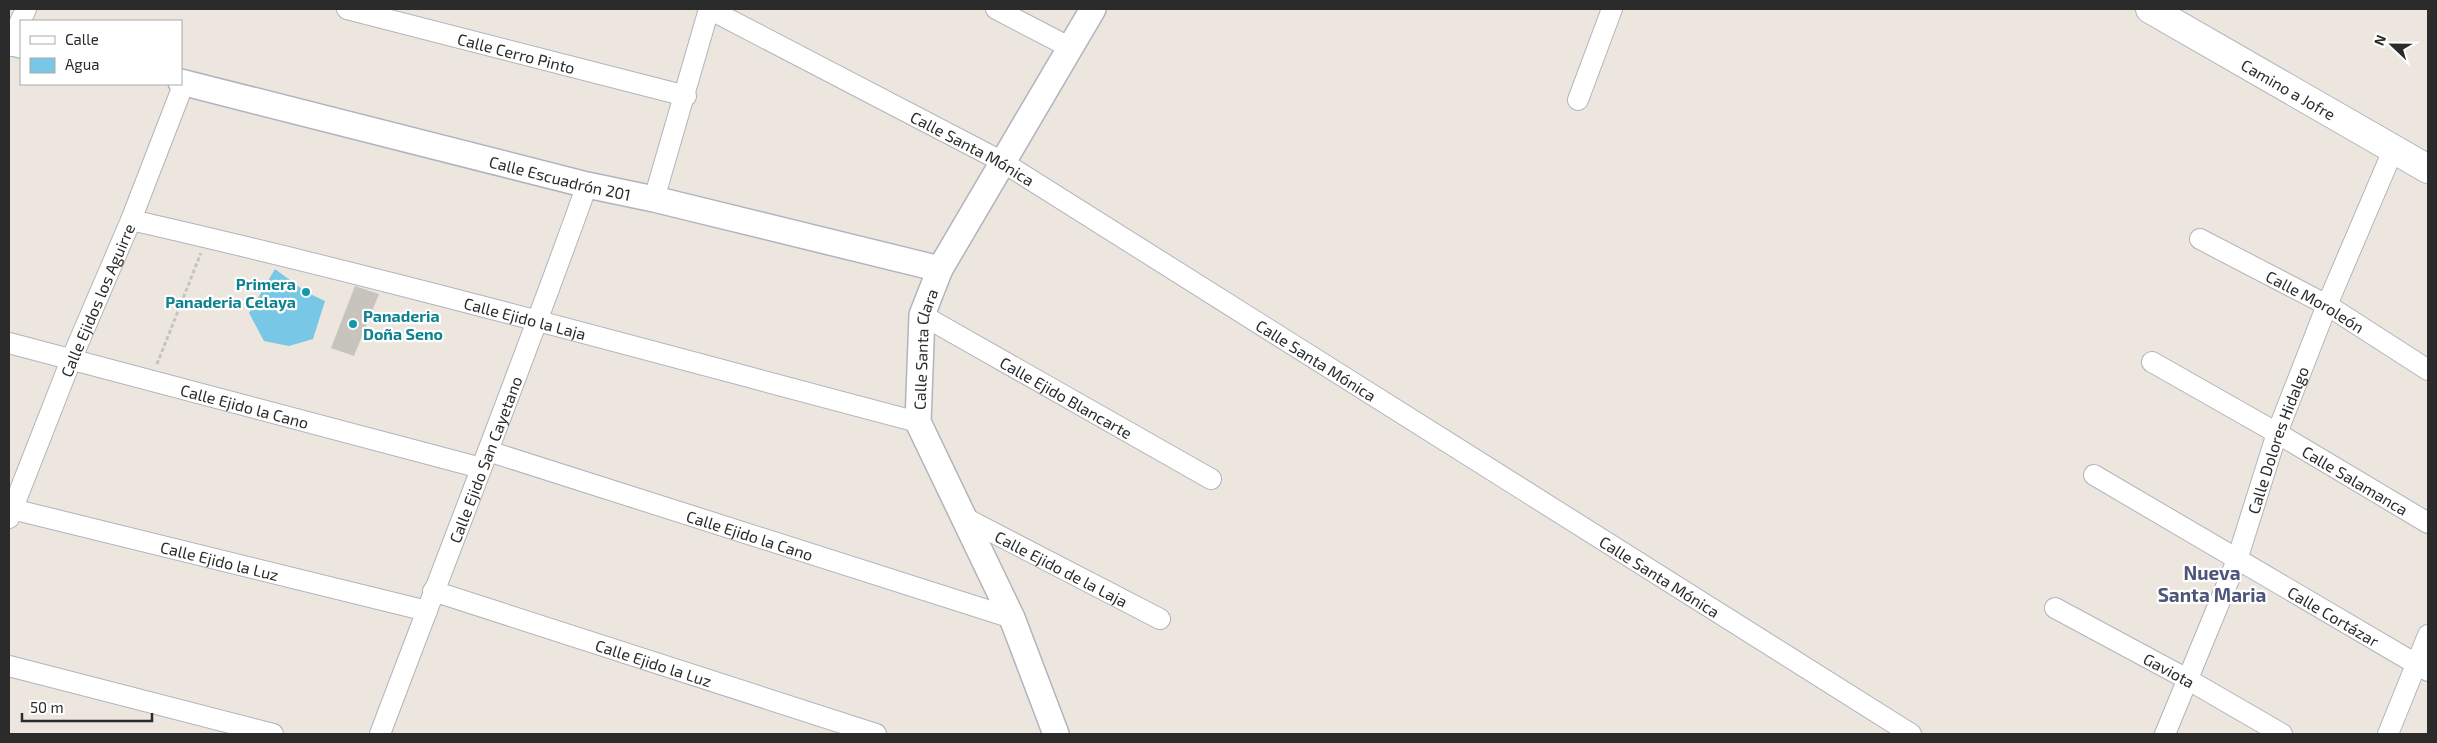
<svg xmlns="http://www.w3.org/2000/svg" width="2437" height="743" font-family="'Exo 2',sans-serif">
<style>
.water{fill:#79c7e6}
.building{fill:#c7c3bd}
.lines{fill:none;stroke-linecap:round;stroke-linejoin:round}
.minor-casing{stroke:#b1b4bd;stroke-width:22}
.tertiary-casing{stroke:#b1b4bd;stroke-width:28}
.secondary-casing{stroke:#b1b4bd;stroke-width:30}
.path{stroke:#c4c4c4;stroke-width:3;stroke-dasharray:4 2.5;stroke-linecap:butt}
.minor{stroke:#fff;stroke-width:20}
.tertiary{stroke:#fff;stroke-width:25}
.secondary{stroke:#fff;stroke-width:28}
.culture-dot{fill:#0f9aa8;stroke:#fff;stroke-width:2}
.labels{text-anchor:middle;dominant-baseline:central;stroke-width:4.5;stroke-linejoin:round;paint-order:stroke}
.street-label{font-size:16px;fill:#2b2b2b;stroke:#fff}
.culture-label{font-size:16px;font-weight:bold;fill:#0d838f;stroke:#fff;text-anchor:end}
.quarter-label{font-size:19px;font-weight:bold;fill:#4e5579;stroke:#fff}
</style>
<rect width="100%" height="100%" fill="#ece6de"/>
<!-- water -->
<path class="water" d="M275,269l31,23 19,9 -12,38 -24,7 -25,-5 -15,-28z"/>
<!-- building -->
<path class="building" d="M355,286l24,8 -25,62 -23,-8z"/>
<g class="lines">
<!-- minor casing -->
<g class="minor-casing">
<g id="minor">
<path id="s1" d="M347,9l339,87"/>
<path id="s2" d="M709,9l292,152 910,573"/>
<path d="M996,9l75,39"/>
<path d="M9,46l17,-37"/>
<path d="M1578,100l34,-91"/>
<path d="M654,199l55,-190"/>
<path id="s3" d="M131,220c264,60 525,133 787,202"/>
<path id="s4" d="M2200,239l127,66 101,65"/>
<path id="s5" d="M922,315l289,164"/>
<path id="s6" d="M9,343l472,125"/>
<path id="s7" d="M2152,362l125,71 151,90"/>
<path id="s8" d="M488,451l524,167"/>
<path id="s9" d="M2094,475l334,196"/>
<path id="s10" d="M12,509l415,102"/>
<path id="s11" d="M963,517l197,102"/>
<path id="s12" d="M9,518l62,-158 60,-140 53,-137"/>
<path id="s13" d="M433,591l443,143"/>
<path id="s14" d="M2055,608l132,71 95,55"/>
<path d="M9,666l264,68"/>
<path id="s15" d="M380,734c69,-183 141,-365 207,-549"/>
<path id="s16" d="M2165,734l72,-174 40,-127 50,-128 67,-157"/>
<path d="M2388,734l40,-99"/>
</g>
</g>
<!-- tertiary casing -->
<g class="tertiary-casing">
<g id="tertiary">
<path d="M9,42l12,3"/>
<path id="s17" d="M181,82l406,103 67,14 286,70"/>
<path id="s18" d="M1056,734l-44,-116 -94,-196 4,-107 18,-46 153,-260"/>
</g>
</g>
<!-- secondary casing -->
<g class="secondary-casing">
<g id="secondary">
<path id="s19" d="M2150,9l278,160"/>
</g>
</g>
<!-- path -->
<path class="path" d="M157,364l44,-111"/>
<!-- minor -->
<use href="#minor" class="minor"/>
<!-- tertiary -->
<use href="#tertiary" class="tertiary"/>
<!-- secondary -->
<use href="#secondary" class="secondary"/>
</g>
<!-- markers -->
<g class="culture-dot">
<circle cx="306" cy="292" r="5"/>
<circle cx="353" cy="324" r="5"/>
</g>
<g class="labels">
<!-- street labels -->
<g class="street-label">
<text stroke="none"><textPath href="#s1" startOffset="175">Calle Cerro Pinto</textPath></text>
<text stroke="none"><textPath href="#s19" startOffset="160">Camino a Jofre</textPath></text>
<text stroke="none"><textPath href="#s2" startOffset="298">Calle Santa Mónica</textPath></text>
<text stroke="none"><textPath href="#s17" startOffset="391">Calle Escuadrón 201</textPath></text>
<text stroke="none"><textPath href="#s12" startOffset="235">Calle Ejidos los Aguirre</textPath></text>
<text stroke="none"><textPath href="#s4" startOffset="131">Calle Moroleón</textPath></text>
<text stroke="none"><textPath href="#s3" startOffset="406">Calle Ejido la Laja</textPath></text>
<text stroke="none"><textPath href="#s18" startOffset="415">Calle Santa Clara</textPath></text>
<text stroke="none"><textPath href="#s2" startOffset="702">Calle Santa Mónica</textPath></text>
<text stroke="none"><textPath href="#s5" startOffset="166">Calle Ejido Blancarte</textPath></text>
<text stroke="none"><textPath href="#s6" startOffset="244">Calle Ejido la Cano</textPath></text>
<text stroke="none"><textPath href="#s16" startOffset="315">Calle Dolores Hidalgo</textPath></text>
<text stroke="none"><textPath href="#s15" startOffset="294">Calle Ejido San Cayetano</textPath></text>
<text stroke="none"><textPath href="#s7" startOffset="235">Calle Salamanca</textPath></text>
<text stroke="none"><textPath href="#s8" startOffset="275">Calle Ejido la Cano</textPath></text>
<text stroke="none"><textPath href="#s10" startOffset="214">Calle Ejido la Luz</textPath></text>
<text stroke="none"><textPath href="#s11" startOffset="111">Calle Ejido de la Laja</textPath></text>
<text stroke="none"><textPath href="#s2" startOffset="1108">Calle Santa Mónica</textPath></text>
<text stroke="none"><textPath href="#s9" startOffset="278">Calle Cortázar</textPath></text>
<text stroke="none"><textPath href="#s13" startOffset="232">Calle Ejido la Luz</textPath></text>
<text stroke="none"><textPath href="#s14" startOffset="130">Gaviota</textPath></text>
</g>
<!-- culture labels -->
<g class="culture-label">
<text x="296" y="283">Primera<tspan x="296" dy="18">Panaderia Celaya</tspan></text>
<text x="363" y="315" text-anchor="start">Panaderia<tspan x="363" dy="18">Doña Seno</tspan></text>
</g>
<!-- quarter labels -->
<g class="quarter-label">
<text x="2212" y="572">Nueva<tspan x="2212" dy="22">Santa Maria</tspan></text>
</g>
</g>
<!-- border -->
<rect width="2437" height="743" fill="none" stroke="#2b2b2b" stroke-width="20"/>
<!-- legend -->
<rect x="20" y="20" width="162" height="65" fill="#ffffff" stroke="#aaaaaa"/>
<rect x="30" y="36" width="25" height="8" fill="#ffffff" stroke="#aaaaaa"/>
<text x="65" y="45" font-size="15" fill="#2b2b2b">Calle</text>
<rect x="30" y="58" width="25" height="15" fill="#79c7e6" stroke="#aaaaaa"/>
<text x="65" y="70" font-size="15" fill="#2b2b2b">Agua</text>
<!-- north arrow -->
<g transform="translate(2392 45) rotate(292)" stroke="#ffffff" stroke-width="4" paint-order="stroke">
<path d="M0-4L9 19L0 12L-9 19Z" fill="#2b2b2b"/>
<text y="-8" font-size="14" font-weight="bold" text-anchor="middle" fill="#2b2b2b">N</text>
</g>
<!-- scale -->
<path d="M22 713v8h130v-8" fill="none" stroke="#2b2b2b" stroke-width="2.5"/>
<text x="30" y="713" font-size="15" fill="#2b2b2b" stroke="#ffffff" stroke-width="4" paint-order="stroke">50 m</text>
</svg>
